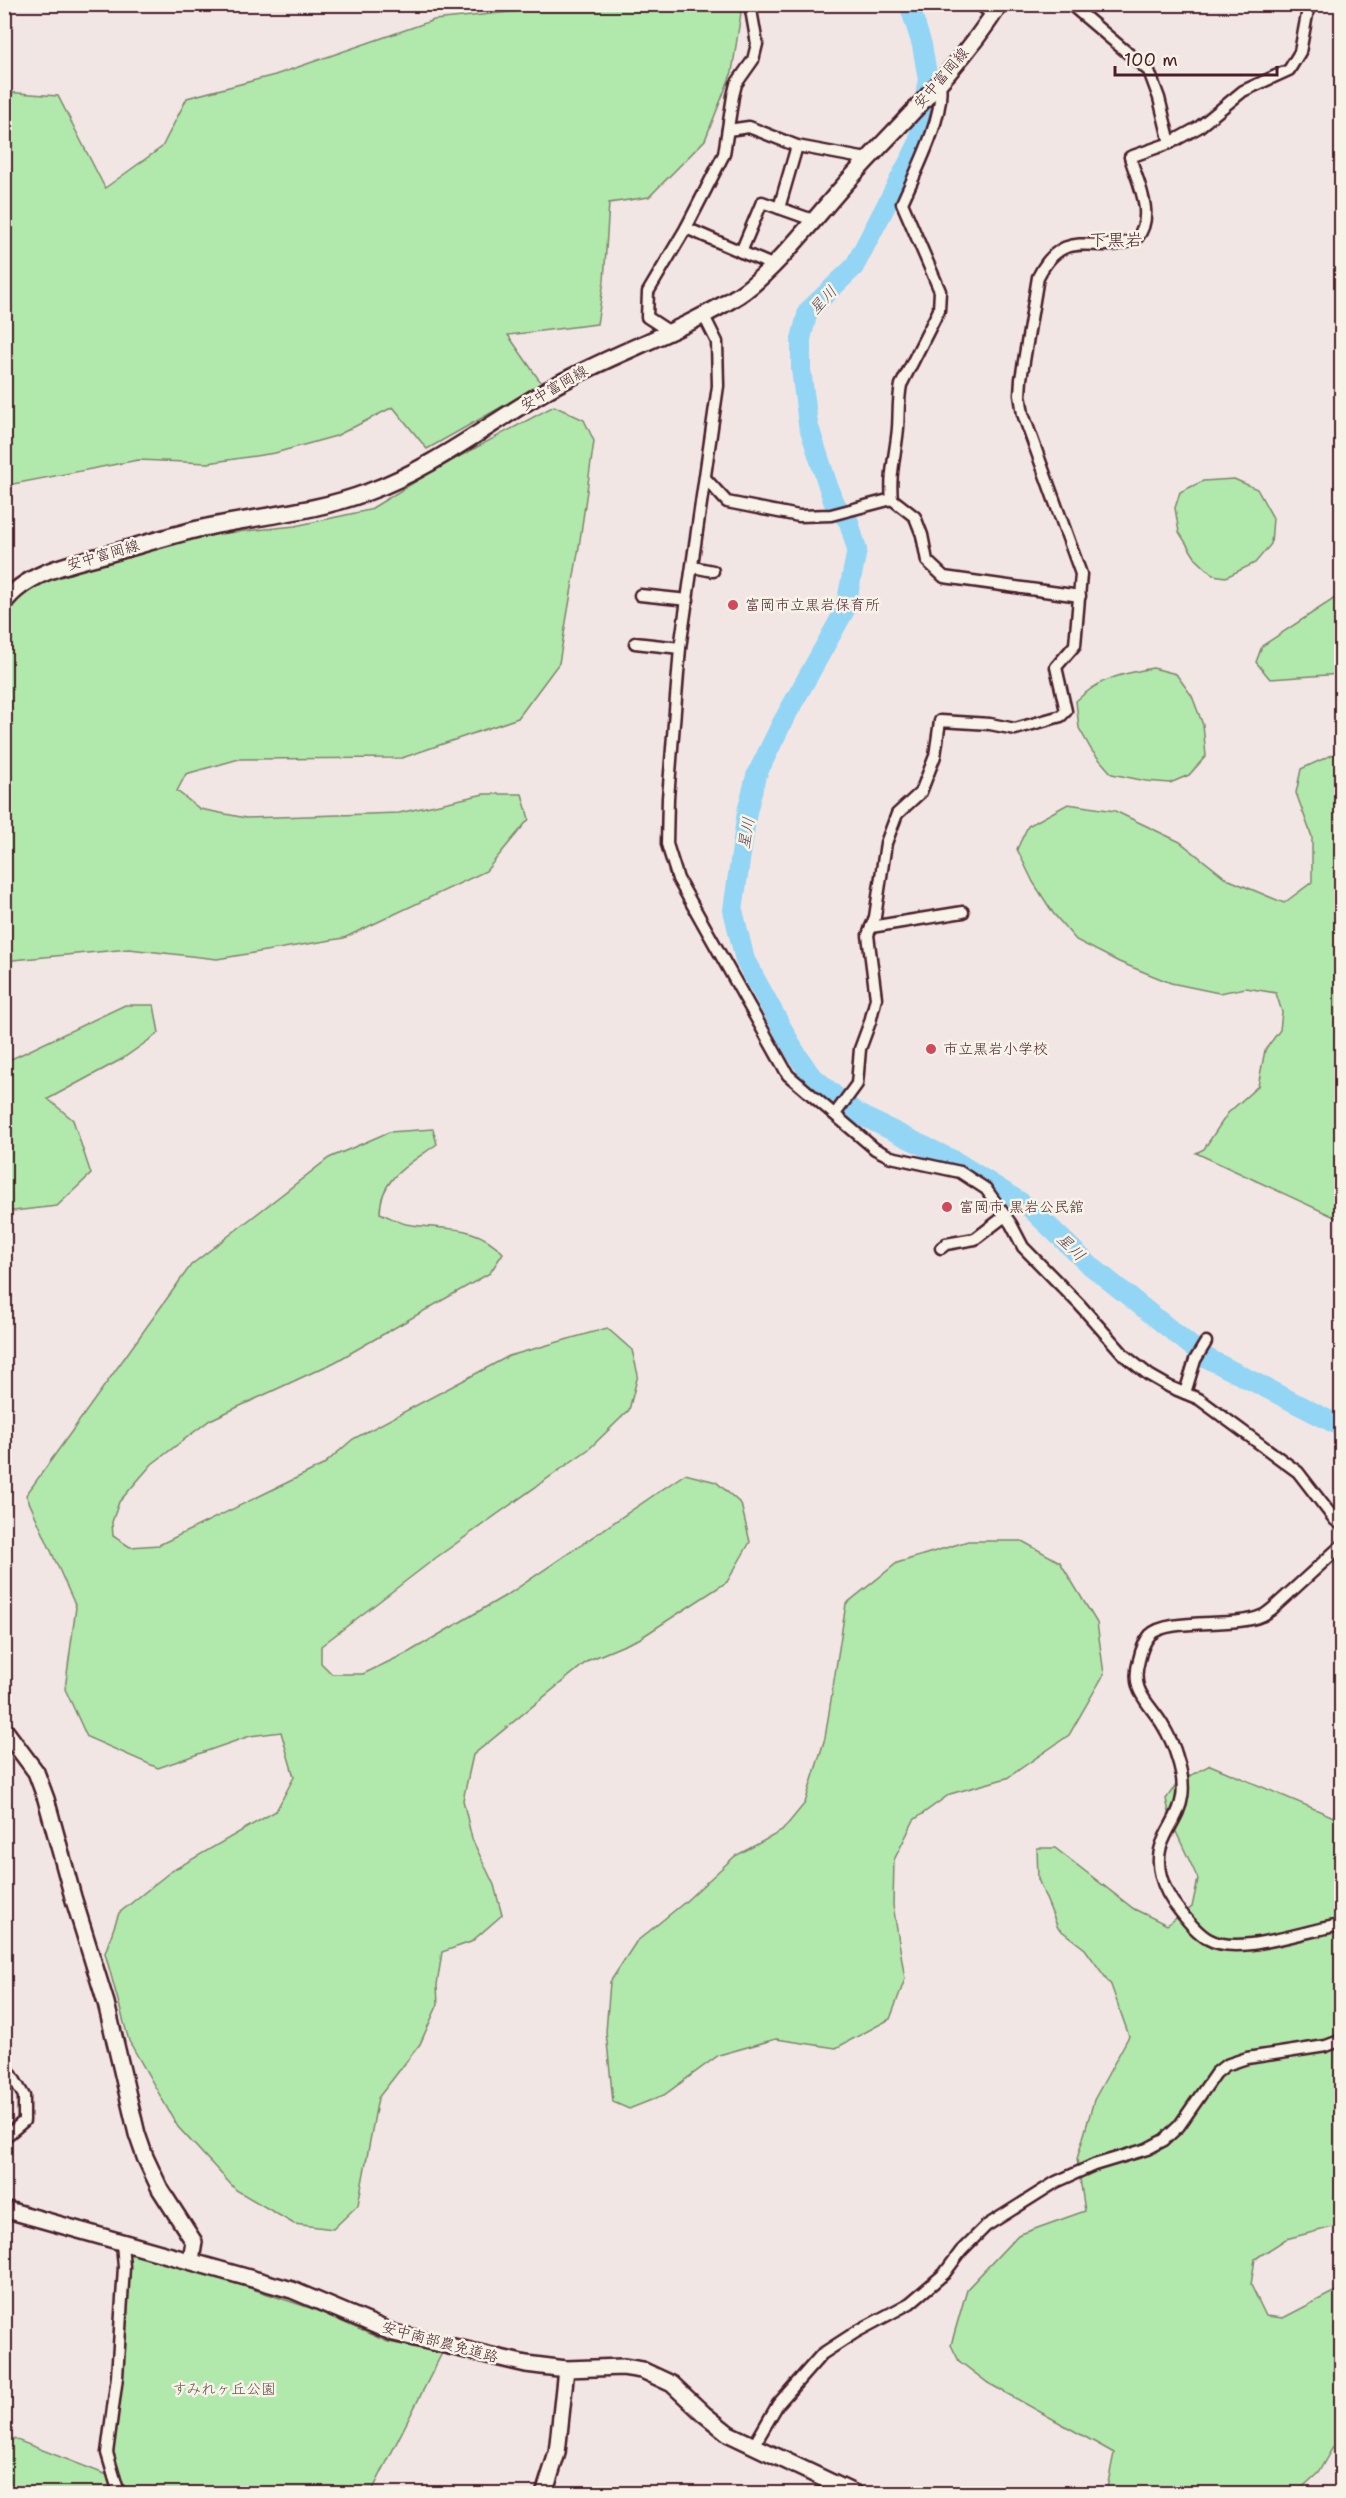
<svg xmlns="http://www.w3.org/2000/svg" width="1346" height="2498" font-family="'Shantell Sans','Klee One',sans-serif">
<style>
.green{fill:#b1e9ac;stroke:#7e846c;stroke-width:1.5}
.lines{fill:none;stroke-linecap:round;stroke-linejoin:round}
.river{stroke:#92d5f4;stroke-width:20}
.street-casing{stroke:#4a1f2b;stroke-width:15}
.secondary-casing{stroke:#4a1f2b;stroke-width:20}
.street{stroke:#f7f3e8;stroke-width:10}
.secondary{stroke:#f7f3e8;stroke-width:15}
.poi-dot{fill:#d1495b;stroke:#f7f3e8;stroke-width:2}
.labels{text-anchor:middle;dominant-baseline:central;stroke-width:5;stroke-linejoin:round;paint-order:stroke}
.street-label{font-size:15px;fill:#4a1f2b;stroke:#f7f3e8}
.poi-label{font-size:15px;fill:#4a1f2b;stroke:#f7f3e8;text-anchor:start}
.park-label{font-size:15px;fill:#64524b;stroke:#f7f3e8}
.water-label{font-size:16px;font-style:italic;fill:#5c4c5d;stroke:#f7f3e8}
.quarter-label{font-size:18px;fill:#4a1f2b;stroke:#f7f3e8}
</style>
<rect width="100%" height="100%" fill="#f2e6e5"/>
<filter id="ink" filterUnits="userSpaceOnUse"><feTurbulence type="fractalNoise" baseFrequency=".0167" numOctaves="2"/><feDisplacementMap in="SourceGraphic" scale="12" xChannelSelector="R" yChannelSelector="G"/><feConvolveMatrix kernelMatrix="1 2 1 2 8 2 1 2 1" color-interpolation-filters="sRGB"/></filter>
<g filter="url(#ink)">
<!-- green -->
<g class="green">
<path d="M586,4l148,1 7,8 -9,59 -27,68 -56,57 -40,6 -5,78 -7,43 -89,11 34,49 -115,65 -34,-42 -57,29 -61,17 -67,10 -70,-3 -130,25 -3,-3v-390l53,4 47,92 57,-41 25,-49 88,-23 159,-55z"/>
<path d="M554,406l30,14 10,21 -15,106 -20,116 -41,55 -116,40 -163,1 -53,15 -9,17 23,18 46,9 153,-5 85,-19h38l7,25 -43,52 -142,67 -127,21 -88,-10 -116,11 -8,4 -1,-349 11,-13 16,-14 32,-15 135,-37 97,-10 74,-16 67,-41z"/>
<path d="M1234,479l23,10 16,29 -2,26 -16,19 -29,14 -13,-2 -17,-16 -17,-27 -4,-24 5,-16 23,-11z"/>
<path d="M1341,594v80l-71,5 -14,-17 6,-16z"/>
<path d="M1153,668l23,6 16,22 11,29 3,31 -17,19 -19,8 -24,-2 -34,-7 -20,-23 -13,-23 -3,-27c24,-23 45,-27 77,-33z"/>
<path d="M1334,754l8,2 -1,464 -145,-67 8,-4 24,-36 30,-27 7,-36 15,-20 2,-18 -6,-19 -30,-5 -27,5 -48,-10 -52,-21 -43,-22 -23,-27 -20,-31 -16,-33 11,-23 40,-22 47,7 65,31 47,37 57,24 28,-21v-45l-16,-44 5,-24z"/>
<path d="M125,1005h29l5,28 -37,26 -74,40 25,21 18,54 -34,32 -52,6v-150z"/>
<path d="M433,1129l4,15c-26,19 -57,33 -57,69 8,3 17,9 26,11 37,7 68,-2 97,29l-13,20 -155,89 -125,58 -58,44 -33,38 -7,20 1,14 17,11 29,-2 164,-80 30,-26 156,-83 98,-28 25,22 6,25 -9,35 -40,39 -152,108 -116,89v17l11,11h31l46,-22 101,-59 175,-119 31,8 25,22 9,38 -23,40 -88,57 -50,21 -116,95 -10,45 9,39 22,46 8,30 -31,27 -29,10 -5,33 1,19 -18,40 -42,54 -20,107 -25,24 -39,-5 -58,-34 -58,-63 -49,-86 -24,-88 14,-40 51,-41 106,-61 18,-34 -13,-45 -31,4 -92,32 -71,-31 -22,-48 11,-82 -50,-112 165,-230 138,-107 60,-26z"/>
<path d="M968,1541h54l38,21 37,61 7,51 -35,61 -62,43 -57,16 -36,26 -20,40 -1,45 12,74 -15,40 -54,29 -60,-9 -57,16 -55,40 -35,14 -16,-7 -7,-70 4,-50 26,-40 49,-40 50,-46 47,-25 23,-28 20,-65 21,-134 51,-41z"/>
<path d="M1210,1765l131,55v405l-55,14 -31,20 -4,26 15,31 17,2 58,-30v145l-23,40 -22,20h-190l8,-40 -126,-70 -29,-22 -8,-16 16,-56 51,-54 67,-24 -8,-52 17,-59 35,-64 -18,-51 -26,-36 -27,-21 -20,-49 -1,-31h18l79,61 33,16 25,-18 6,-28 -27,-58 -5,-22 12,-17z"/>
<path d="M131,2249l182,60 75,33 54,11 -71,140h-366l-1,-58 103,40 4,-21 17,-201z"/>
</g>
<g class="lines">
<!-- river -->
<path class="river" d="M909,4l13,41 6,35 -10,64 -64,123 -46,44 -7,28v30l7,55 25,77 16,21 8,28 -12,60 -63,113 -26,53 -9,36 -14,98 12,50 49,90 16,24 30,26 18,14 97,47 75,47 57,55 118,94 137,70"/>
<!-- street casing -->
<g class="street-casing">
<g id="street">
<path d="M979,4l14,11"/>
<path d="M1070,4l79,67 10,27 11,45"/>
<path d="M940,84c5,32 -25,89 -38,119l38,88 -1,19 -38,75c-3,15 -2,29 -3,43 -2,24 -9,47 -6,71l23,18 7,18 5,26 17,16 136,19"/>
<path d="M728,130l21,-3 48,19 70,13"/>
<path d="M779,208l18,-62"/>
<path d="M686,228l86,37"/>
<path d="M741,252l21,-50 51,18"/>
<path d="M704,316l13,26 1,44 -38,262 -12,150 -1,46 11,35 110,196 87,74 16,8 69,15 26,17 25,35 12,23 56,57 46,52 24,19 21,12 29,12 99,73 37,48 7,5"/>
<path d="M670,332l-23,-15 1,-25 38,-64 38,-74 9,-58 3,-12 17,-24 4,-16 -7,-40"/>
<path d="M706,479l21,23 72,14 32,-1 61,-16"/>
<path d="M693,567l20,4"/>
<path d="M640,595l48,5"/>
<path d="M635,643l45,5"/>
<path d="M871,927l92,-15"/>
<path d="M835,1114l22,-30 3,-35 10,-27 6,-24 -8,-63 7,-18 11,-74 11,-29 24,-22 14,-36 5,-35 50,3 25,5 46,-13 5,-5 -10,-44 19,-22 6,-71 -58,-160 -3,-19 1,-16 17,-102c28,-56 60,-18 99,-39 19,-23 0,-57 -7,-81l40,-14 29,-16 44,-36 46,-21 11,-18 9,-48"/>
<path d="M941,1248l5,-4 29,-5 30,-23"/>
<path d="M1185,1393l10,-33 11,-18"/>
<path d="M1342,1545l-70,64c-3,2 -7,6 -11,7 -26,12 -94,1 -111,19 -6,7 -9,16 -11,25 -9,31 8,40 23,64 6,10 12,22 15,33 4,12 7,28 5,40 -2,16 -12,28 -18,42 -12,24 -1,52 15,71 8,10 17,22 29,29 31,18 99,-10 134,-14"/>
<path d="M4,2062l20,34v25l-20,17"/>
<path d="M753,2447l25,-43 44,-50 34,-22 54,-29 34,-29 17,-23 25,-25 70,-44 38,-17 53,-16 17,-9 15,-14 37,-53 10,-8 21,-7 79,-12 16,-6"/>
<path d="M118,2490l-11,-37 10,-76 7,-110 -2,-24"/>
</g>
</g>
<!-- secondary casing -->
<g class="secondary-casing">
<g id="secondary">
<path d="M4,603c23,-32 71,-40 107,-50 29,-8 58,-17 87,-24 56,-13 115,-16 170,-37 66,-24 123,-70 183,-104 61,-35 129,-55 188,-93 36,-24 78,-80 108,-113 52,-58 111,-111 153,-178"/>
<path d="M4,1729l32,43 10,27 27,98 33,106 31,131 8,23 15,32 34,53 -3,18"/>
<path d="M4,2209l288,81 102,43 132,31 40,5 57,-2 19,3 30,14 32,30 25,20 127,60"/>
<path d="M544,2494l13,-41 9,-84"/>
</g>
</g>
<!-- street -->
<use href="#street" class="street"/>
<!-- secondary -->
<use href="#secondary" class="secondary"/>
</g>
</g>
<!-- markers -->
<g class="poi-dot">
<circle cx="733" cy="605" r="6"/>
<circle cx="931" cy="1049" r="6"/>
<circle cx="947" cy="1207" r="6"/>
</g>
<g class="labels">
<!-- street labels -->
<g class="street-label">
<text transform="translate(941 78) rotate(-49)">安中富岡線</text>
<text transform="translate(554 388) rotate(-30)">安中富岡線</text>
<text transform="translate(103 555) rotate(-16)">安中富岡線</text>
<text transform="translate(440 2342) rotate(15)">安中南部農免道路</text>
</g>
<!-- poi labels -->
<g class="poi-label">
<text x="745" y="605">富岡市立黒岩保育所</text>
<text x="943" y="1049">市立黒岩小学校</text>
<text x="959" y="1207">富岡市 黒岩公民舘</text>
</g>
<!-- park labels -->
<g class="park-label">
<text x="224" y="2389">すみれヶ丘公園</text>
</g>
<!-- water labels -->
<g class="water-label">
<text transform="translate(823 300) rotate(-47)">星川</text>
<text transform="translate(746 833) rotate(-80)">星川</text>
<text transform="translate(1071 1247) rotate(44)">星川</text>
</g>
<!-- quarter labels -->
<g class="quarter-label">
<text x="1116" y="240">下黒岩</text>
</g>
</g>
<!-- margin -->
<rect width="1346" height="2498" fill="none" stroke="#f7f3e8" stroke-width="24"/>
<rect x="12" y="12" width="1322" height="2474" fill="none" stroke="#4a1f2b" stroke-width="2" filter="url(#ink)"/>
<!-- scale -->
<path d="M1115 66v9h162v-9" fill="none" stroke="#4a1f2b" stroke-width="3"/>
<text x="1124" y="66" font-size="18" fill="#4a1f2b" stroke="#f7f3e8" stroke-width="4.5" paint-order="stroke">100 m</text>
</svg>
